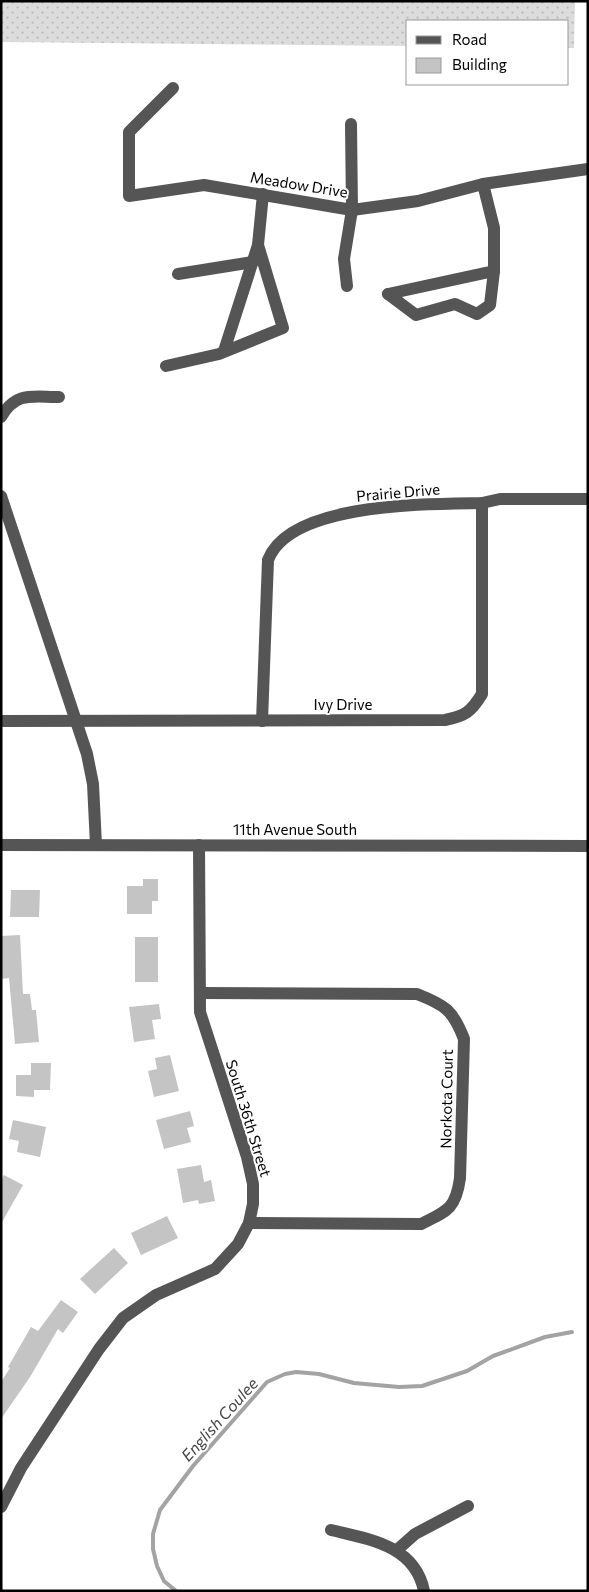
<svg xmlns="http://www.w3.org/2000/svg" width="589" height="1592" font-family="Commissioner,sans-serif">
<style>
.grass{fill:url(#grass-dots)}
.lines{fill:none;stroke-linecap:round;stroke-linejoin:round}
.stream{stroke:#a3a3a3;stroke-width:4}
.building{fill:#c4c4c4}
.minor{stroke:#555;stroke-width:12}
.labels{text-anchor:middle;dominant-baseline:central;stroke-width:4;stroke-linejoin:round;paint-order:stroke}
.street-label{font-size:15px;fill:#000;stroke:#fff}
.water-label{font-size:16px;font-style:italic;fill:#444;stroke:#fff}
</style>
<defs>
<pattern id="grass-dots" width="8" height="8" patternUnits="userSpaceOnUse" patternTransform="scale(1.25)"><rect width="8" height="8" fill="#dcdcdc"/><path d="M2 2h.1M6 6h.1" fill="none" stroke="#bbb" stroke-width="1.8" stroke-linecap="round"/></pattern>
</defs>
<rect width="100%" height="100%" fill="#fff"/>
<!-- grass -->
<path class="grass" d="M1,1h574l-1,47h-6v-27h-160v25l-407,-4z"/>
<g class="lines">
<!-- stream -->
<path class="stream" d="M176,1591l-12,-10 -7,-15 -4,-17v-15l7,-24 33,-44 74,-84 18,-8 11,-2 23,2 35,9 45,4 23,-1 45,-15 26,-15 52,-19 27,-5"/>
</g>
<!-- building -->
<g class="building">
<path d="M143,879h15v22h-6v13h-25v-28h16z"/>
<path d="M11,890h29l-1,27h-29z"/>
<path d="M20,935l3,59h7l2,16h4l3,32 -24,2 -6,-66 -8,1v-43z"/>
<rect x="135" y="937" width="23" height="45"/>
<path d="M159,1004l2,15 -9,1 3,19 -21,3 -5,-35z"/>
<path d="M170,1055l9,36 -25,6 -6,-26 9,-2 -2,-11z"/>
<path d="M31,1063h20l-1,27h-16v7l-18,-1v-21h15z"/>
<path d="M190,1111l4,15 -7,2 4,14 -27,7 -8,-29z"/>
<path d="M13,1120l33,7 -6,30 -23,-5 2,-11 -10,-2z"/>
<path d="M201,1165l3,17 7,-2 4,21 -16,3 -1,-4 -15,3 -6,-34z"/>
<path d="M4,1175l19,10 -22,39v-44z"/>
<path d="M167,1216l11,22 -37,17 -10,-22z"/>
<path d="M114,1248l14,15 -33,31 -15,-15z"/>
<path d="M61,1300l17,12 -15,21 -5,-4 -28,48 -29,42v-37l9,-14 -2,-1 23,-40 7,4z"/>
</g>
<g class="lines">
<!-- minor -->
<g class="minor">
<path d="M173,88l-44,44v64l75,-11 148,25 66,-9 65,-17 105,-15"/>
<path d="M178,274l75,-12"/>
<path d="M347,286l-3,-27 8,-49 -1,-86"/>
<path d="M388,294l106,-23v-43l-11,-44"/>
<path d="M388,294l28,21 39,-11 22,10 13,-9 4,-34"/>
<path d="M224,351l34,-106"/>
<path d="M166,366l53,-12 64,-26 -25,-83 5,-51"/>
<path d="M1,417c15,-26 32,-20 58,-20"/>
<path d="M1,496l86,258 6,30 3,61"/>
<path d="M1,721l444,-1c20,-4 26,-8 37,-26v-191"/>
<path d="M262,721l6,-161c22,-58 161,-56 214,-57l18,-4h88"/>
<path d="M1,845l587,1"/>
<path d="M200,993l217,1c28,11 36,16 47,45l-4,139c-4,30 -12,33 -39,46l-172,-1"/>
<path d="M1,1507l20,-39 78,-119 24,-31 33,-23 59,-26 23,-25 11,-21 4,-19v-20l-6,-27 -47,-145 -1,-167"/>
<path d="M331,1530c37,9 84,15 93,61"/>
<path d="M397,1550l18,-16 53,-28"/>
</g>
</g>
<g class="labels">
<!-- street labels -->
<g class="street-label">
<text transform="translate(299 184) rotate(9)">Meadow Drive</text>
<text transform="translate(398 492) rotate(-5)">Prairie Drive</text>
<text x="343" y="704">Ivy Drive</text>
<text x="295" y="829">11th Avenue South</text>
<text transform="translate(446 1099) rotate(-89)">Norkota Court</text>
<text transform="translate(249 1118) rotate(73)">South 36th Street</text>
</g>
<!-- water labels -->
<g class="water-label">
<text transform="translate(219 1419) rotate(-48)">English Coulee</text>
</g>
</g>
<!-- border -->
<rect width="589" height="1592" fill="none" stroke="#000000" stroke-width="5"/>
<!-- legend -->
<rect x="406" y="20" width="162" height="65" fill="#ffffff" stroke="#999999"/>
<rect x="416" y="36" width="25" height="8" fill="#555555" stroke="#999999"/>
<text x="452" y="45" font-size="15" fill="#000000">Road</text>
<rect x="416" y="58" width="25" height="15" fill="#c4c4c4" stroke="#999999"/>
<text x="452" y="70" font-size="15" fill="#000000">Building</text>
</svg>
